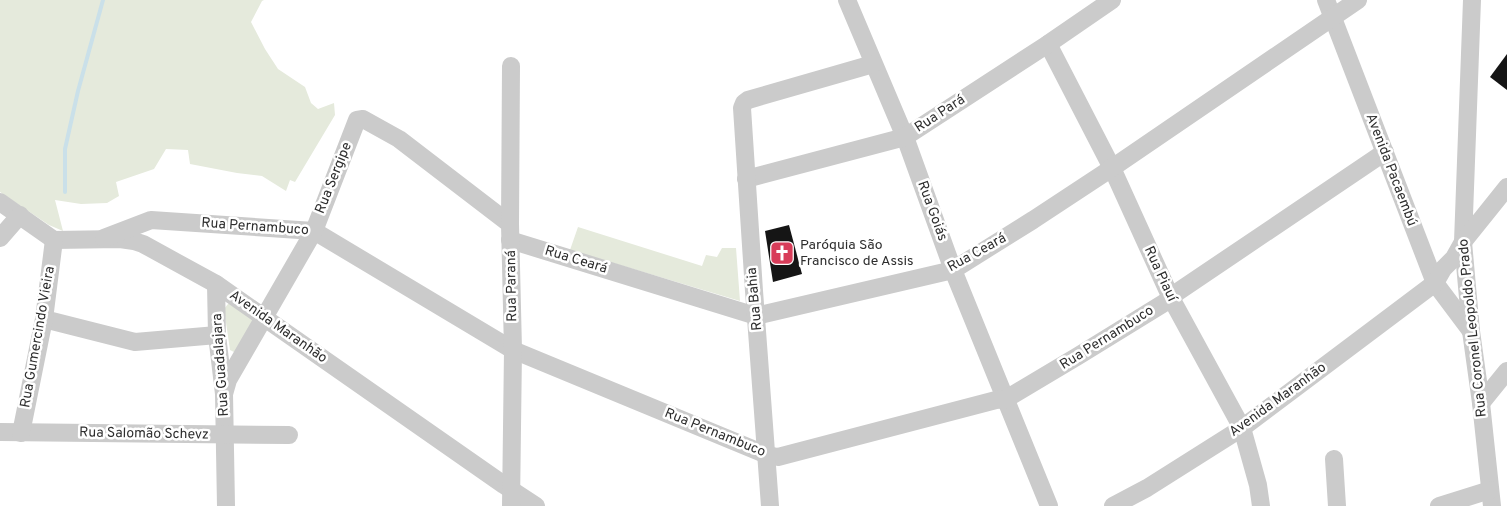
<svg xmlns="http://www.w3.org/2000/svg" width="1507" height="506" font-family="Overpass,sans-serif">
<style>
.green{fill:#e5eadc}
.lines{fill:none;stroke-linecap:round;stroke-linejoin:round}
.stream{stroke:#cae0e9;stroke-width:4}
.building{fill:#151515}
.minor{stroke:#cbcbcb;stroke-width:18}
.labels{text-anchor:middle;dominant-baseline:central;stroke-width:5;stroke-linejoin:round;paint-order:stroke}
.street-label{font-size:14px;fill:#2e2e2e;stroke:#fff}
.poi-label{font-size:14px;fill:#2e2e2e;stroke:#fff;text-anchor:start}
</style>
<rect width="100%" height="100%" fill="#fff"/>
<!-- green -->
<g class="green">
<path d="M0,0h264l-2,1 -11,21 14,27 13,20 27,18 6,16 7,6 16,-6 1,12 -40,67 -5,-2 -4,11 -24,-15 -25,-3 -47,-9 -2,-14 -22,-1 -12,20 -38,13 3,14 -12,7 -26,1 -26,-4 8,31 -14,-6 -49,-33z"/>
<path d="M578,227l124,39 4,-11 11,2 5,-9h14l4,53 -170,-51z"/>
<path d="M228,304h4l19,12 3,6 -16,28 -4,2 -4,-2 -6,-41z"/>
</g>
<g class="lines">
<!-- stream -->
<path class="stream" d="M65,192v-43l13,-58 25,-91"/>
</g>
<!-- building -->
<g class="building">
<path d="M1507,54v36l-17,-13z"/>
<path d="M789,225l13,49 -29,8 -8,-51z"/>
</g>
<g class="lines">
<!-- minor -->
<g class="minor">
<path d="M847,0l58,137 48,133 96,236"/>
<path d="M1326,0l109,283 36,48"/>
<path d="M1472,0l-9,242 8,89 10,72 11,103"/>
<path d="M1048,44l64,124 59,130 71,130 16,57 3,21"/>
<path d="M746,179l159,-42 143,-93 64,-44"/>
<path d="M0,202l54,38 66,-1 14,2 9,3 73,40 288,201 32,21"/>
<path d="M0,238l20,-23"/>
<path d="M104,238l47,-18 163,11 199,119 254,105 11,2 218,-57 10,-1 72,-43 86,-53 15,-12 206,-139"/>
<path d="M510,240l246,76 197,-46 80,-50 79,-52 246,-168"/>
<path d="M216,284l1,51 7,59 2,112"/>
<path d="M44,319l91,23 82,-7"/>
<path d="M224,394l4,-14 86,-149 43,-111 6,-1 36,20 111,85"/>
<path d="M1481,403l26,-32"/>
<path d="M0,432l289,3"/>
<path d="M21,433l23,-114 10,-79"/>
<path d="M1334,459l3,47"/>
<path d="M511,506l2,-156 -3,-126 1,-158"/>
<path d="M770,506l-16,-215 -12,-183 2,-5 4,-3 125,-36"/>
<path d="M1113,506l34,-18 95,-60 193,-145 8,-14 11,-11 9,-16 44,-55"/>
<path d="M1439,506l51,-16"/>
</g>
</g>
<!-- icons -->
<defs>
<g id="church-square" transform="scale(1.25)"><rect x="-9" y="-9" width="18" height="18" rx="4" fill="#d83c59" stroke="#fff"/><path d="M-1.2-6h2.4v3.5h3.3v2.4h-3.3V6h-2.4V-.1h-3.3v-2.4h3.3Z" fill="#fff"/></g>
</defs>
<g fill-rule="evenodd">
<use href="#church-square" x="782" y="253"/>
</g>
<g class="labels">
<!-- street labels -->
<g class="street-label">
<text transform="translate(940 114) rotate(-33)">Rua Pará</text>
<text transform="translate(1391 170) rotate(69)">Avenida Pacaembú</text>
<text transform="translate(334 178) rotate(-68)">Rua Sergipe</text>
<text transform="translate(932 211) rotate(70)">Rua Goiás</text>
<text transform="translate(255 227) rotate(4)">Rua Pernambuco</text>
<text transform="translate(977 253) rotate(-29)">Rua Ceará</text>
<text transform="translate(576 260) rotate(17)">Rua Ceará</text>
<text transform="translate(1160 274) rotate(65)">Rua Piauí</text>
<text transform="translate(512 286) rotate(-91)">Rua Paraná</text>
<text transform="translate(755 299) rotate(-95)">Rua Bahia</text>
<text transform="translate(278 327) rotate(35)">Avenida Maranhão</text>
<text transform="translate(1473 328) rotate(-96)">Rua Coronel Leopoldo Prado</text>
<text transform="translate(38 337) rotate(-80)">Rua Gumercindo Vieira</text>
<text transform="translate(1107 338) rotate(-32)">Rua Pernambuco</text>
<text transform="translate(221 365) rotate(-94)">Rua Guadalajara</text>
<text transform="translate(1278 400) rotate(-36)">Avenida Maranhão</text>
<text transform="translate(715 433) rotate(22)">Rua Pernambuco</text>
<text transform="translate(144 434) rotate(1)">Rua Salomão Schevz</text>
</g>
<!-- poi labels -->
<g class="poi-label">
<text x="800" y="245">Paróquia São<tspan x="800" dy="16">Francisco de Assis</tspan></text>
</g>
</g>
</svg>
